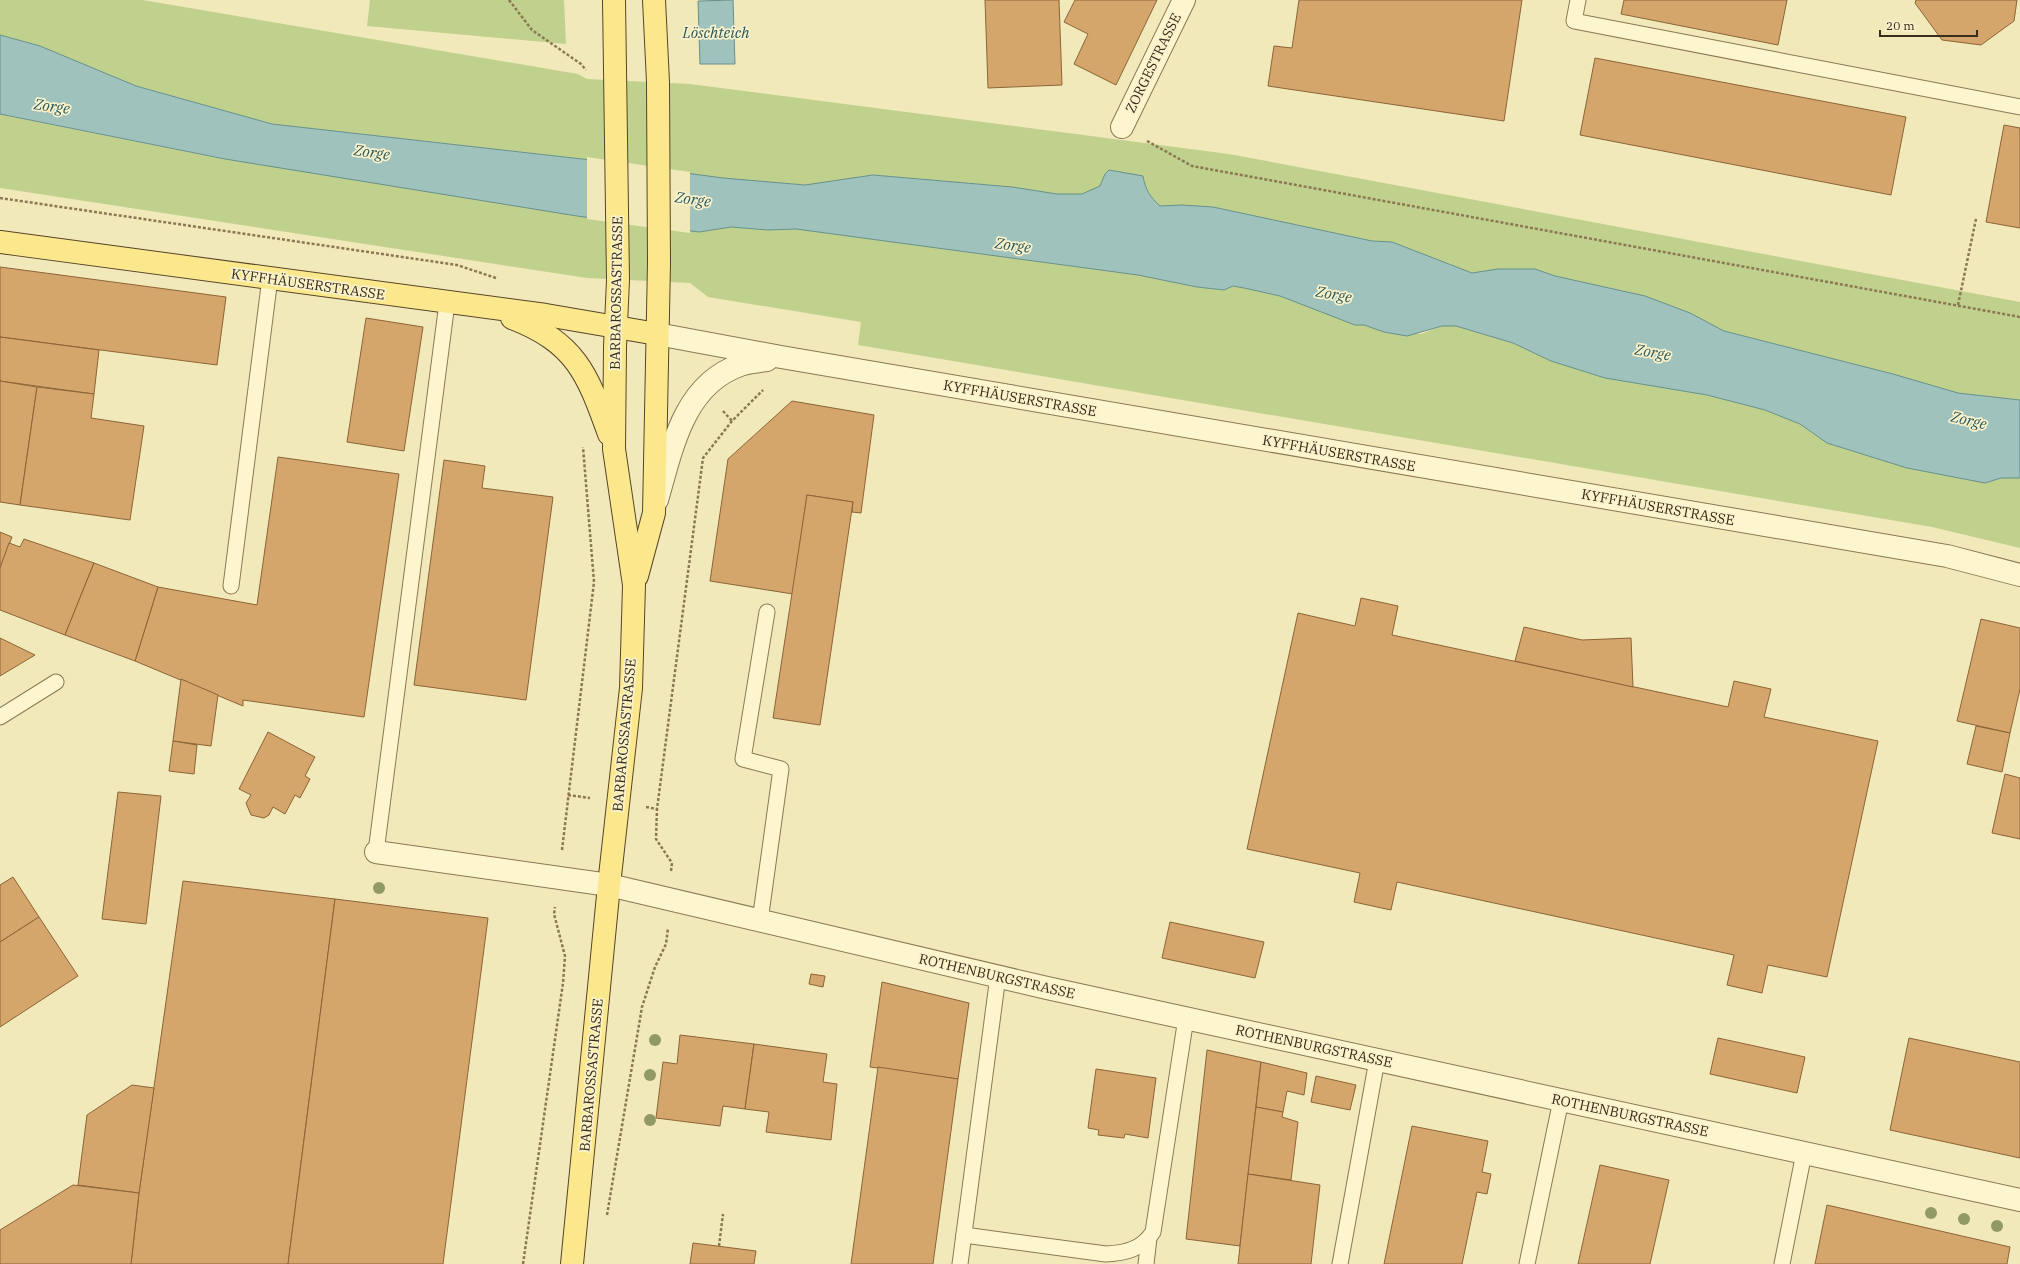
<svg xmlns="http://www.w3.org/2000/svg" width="2020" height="1264" font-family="'IBM Plex Serif',serif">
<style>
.green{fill:#c0d18e}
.water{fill:#a0c2bd;stroke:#66908c}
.pier{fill:#f2e9bb}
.building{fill:#d4a66c;stroke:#8c6436}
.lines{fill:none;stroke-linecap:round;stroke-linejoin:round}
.lane-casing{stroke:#8b7853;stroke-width:17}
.street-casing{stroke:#8b7853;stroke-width:24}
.primary-casing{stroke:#574528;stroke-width:24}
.path{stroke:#8b7853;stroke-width:2.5;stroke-dasharray:3 2;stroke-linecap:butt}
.lane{stroke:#fcf5ce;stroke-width:15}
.street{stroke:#fcf5ce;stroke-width:22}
.primary{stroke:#fbe88d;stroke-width:22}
.tree{fill:#919965}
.labels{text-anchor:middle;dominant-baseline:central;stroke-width:3.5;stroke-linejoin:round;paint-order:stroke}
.street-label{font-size:14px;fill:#382d1a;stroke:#f9f2cb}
.water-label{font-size:15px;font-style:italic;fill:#27565a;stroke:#f9f2cb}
</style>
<rect width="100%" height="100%" fill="#f2e9bb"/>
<!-- green -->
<g class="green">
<path d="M0,0h143l435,74 9,5 103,5 539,70 791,148v98l-62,-7 -65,-19 -169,-43 -34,-18 -45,-17 -90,-20 -20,-7h-37l-26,4 -80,-31 -20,-1 -159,-34 -31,-2 -22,1c-10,-9 -15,-17 -17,-30l-38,-2 -5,12 -17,8h-26l-45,-7 -138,-12 -69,10 -82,-7 -141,-19 -310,-35 -136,-38 -96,-40 -40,-11z"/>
<path d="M370,0h194l2,44 -199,-18z"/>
<path d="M0,114l225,45 474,73 32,-5 37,3 28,-1 342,46 59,12 27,3 9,-4 11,2 36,8 75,29h9l20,7 37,2 21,-8h14l57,17 38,18 54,17 102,17 58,15 35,14 27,19 80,25 78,15 16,-5h19v70l-88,-21 -1074,-182 3,-23 -153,-25 -18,-14 -103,-5 -587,-90z"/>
</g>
<!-- water -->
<g class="water">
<path d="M733,0l2,64h-35l-2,-63z"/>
<path d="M0,35l40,11 96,40 136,38 310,35 141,19 82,7 68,-10 139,12 45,7h25l18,-8 5,-12 4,-4 34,6c2,13 7,21 17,30l22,-1 31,2 159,34 20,1 80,31 26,-4h37l20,7 90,20 45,17 34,18 169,43 65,19 62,7v78h-19l-16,5 -78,-15 -80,-25 -27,-19 -35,-14 -58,-15 -102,-17 -54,-17 -38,-18 -57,-17h-14l-35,10 -23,-4 -20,-7h-9l-75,-29 -36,-8 -11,-2 -9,4 -27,-3 -59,-12 -342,-46 -28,1 -37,-3 -32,5 -122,-16 -352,-57 -225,-45z"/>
</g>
<!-- pier -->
<path class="pier" d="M587,157l103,15v61l-103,-14z"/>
<!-- building -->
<g class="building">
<path d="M985,0h74l3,85 -74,3z"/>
<path d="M1075,0h82l-41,85 -42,-21 14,-30 -24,-12z"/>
<path d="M1299,0h223l-18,121 -236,-35 6,-40 18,2z"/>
<path d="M1624,0h163l-9,45 -157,-31z"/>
<path d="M1916,0h101l-3,21 -33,24 -39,-5 -27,-37z"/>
<path d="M1595,58l311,59 -15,78 -311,-60z"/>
<path d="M2004,125l16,3v100l-34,-6z"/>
<path d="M0,267l226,30 -9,68 -217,-28z"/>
<path d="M366,318l57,9 -19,124 -57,-9z"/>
<path d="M0,337l99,13 -5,44 -94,-13z"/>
<path d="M0,381l37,6 -17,118 -20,-3z"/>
<path d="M37,387l57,7 -3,24 53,8 -14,94 -110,-15z"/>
<path d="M792,401l82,14 -13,98 -9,-1 1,-10 -46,-7 -14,99 -83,-13 18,-122z"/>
<path d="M278,457l121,17 -35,243 -121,-17v6l-108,-45 23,-74 99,18z"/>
<path d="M444,460l41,6 -3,22 71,9 -27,203 -112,-15z"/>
<path d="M807,495l46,7 -33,223 -47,-7z"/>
<path d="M0,532l12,5 -12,31z"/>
<path d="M24,539l70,24 -29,72 -65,-25v-42l9,-25 11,4z"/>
<path d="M94,563l64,24 -23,74 -70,-26z"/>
<path d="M1361,598l37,8 -6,29 336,72 6,-26 37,8 -7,28 114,24 -51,236 -59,-12 -6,28 -35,-8 7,-30 -337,-73 -6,28 -37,-8 6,-29 -113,-24 51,-236 57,13z"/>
<path d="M1981,619l39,9v61l-10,44 -53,-12z"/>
<path d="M1524,627l58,13 49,-2 2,49 -118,-26z"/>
<path d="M0,638l35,17 -35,21z"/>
<path d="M181,679l37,16 -7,51 -38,-5z"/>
<path d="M1976,726l34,7 -8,39 -35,-8z"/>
<path d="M268,732l47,25 -10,19 5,3 -10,19 -5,-3 -10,19 -12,-7 -4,8 -5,3 -13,-3 -5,-12 5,-8 -12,-6z"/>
<path d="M173,741l24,4 -3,29 -25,-3z"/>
<path d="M2005,774l15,4v61l-28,-6z"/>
<path d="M118,792l43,4 -15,128 -44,-5z"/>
<path d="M13,877l26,40 -39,25v-57z"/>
<path d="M183,881l152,18 -47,365h-157l8,-71z"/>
<path d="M335,899l153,19 -45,346h-155z"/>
<path d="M39,917l39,59 -78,51v-85z"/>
<path d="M1170,922l94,20 -9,36 -93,-20z"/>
<path d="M811,974l14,2 -2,11 -14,-3z"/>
<path d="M882,982l87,21 -11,76 -88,-12z"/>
<path d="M680,1035l74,9 -9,65 -22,-3 -3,20 -64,-8 7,-56 14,2z"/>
<path d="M1718,1038l87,19 -8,36 -87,-19z"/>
<path d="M1909,1038l111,24v96l-130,-28z"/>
<path d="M754,1044l73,10 -4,28 14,2 -6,56 -65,-8 3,-20 -24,-3z"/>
<path d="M1207,1050l54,12 -21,184 -54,-7z"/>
<path d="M1261,1062l46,11 -3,22 -17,-4 -4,21 -27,-5z"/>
<path d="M878,1067l80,12 -25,185h-82z"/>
<path d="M1096,1069l60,9 -8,60 -23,-4 -1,4 -26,-3 1,-5 -11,-2z"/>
<path d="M1316,1076l40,9 -6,25 -39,-8z"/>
<path d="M132,1085l22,3 -15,105 -61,-8 9,-70z"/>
<path d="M1256,1107l27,5 -1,5 16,5 -7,58 -43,-6z"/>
<path d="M1412,1126l76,15 -6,31 9,2 -4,20 -10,-2 -15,72h-78z"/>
<path d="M1600,1165l69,15 -19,84h-72z"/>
<path d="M1248,1174l72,11 -9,79h-73z"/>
<path d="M73,1185l66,8 -8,71h-131v-34z"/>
<path d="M1827,1205l183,42 -3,17h-192z"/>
<path d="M693,1243l63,8 -2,13h-64z"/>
</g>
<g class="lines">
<!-- lane casing -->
<g class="lane-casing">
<g id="lane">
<path d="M1578,0l-4,21 446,86"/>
<path d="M231,586l39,-308"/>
<path d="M0,717l56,-35"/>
<path d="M376,852l71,-549"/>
<path d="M760,921l21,-152 -38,-10 24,-147"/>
<path d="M964,1235l142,19c20,-1 36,-5 47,-22l33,-214"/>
<path d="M960,1264l38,-288"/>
<path d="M1146,1264l3,-26"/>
<path d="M1340,1264l37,-204"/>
<path d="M1527,1264l34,-164"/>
<path d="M1782,1264l22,-111"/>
</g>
</g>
<!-- street casing -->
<g class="street-casing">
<g id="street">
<path d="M1122,127l62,-127"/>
<path d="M657,334l124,23 1166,199 73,19"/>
<path d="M657,500c15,-51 26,-115 83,-135 9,-3 19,-4 27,-5"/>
<path d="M376,852l233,33 438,103 973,212"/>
</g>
</g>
<!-- primary casing -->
<g class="primary-casing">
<g id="primary">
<path d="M0,242l546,73 111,19"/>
<path d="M512,318c64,25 75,55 97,116"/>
<path d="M637,576l17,-63 5,-250 -1,-181 -4,-82"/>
<path d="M572,1264l37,-379 22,-197 3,-103 -20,-136 1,-102 3,-67 -4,-280"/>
</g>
</g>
<!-- path -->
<g class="path">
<path d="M509,0l23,30 49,34 5,6"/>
<path d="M1147,141l45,25 828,151"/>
<path d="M0,198l457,67 39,13"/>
<path d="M1958,305l18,-86"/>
<path d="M723,411l9,10"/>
<path d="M568,795l22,3"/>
<path d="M646,807l11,2"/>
<path d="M562,850l32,-268 -11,-135"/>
<path d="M671,871l1,-8 -16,-24 1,-30 46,-351 29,-37 31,-31"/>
<path d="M607,1215l35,-208 13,-40 11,-23 2,-16"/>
<path d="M719,1246l4,-32"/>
<path d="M523,1264l40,-281 2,-27 -11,-42 1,-7"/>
</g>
<!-- lane -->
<use href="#lane" class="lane"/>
<!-- street -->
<use href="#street" class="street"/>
<!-- primary -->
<use href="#primary" class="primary"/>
</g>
<!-- trees -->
<g class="tree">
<circle cx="379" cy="888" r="6"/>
<circle cx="655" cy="1040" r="6"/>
<circle cx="650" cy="1075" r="6"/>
<circle cx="650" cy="1120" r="6"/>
<circle cx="1931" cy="1213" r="6"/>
<circle cx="1964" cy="1219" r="6"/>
<circle cx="1997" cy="1226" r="6"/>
</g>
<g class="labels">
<!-- street labels -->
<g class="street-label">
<text transform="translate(1153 63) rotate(-64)">ZORGESTRASSE</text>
<text transform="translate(308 284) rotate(8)">KYFFHÄUSERSTRASSE</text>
<text transform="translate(616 293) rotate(-89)">BARBAROSSASTRASSE</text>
<text transform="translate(1020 398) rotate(10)">KYFFHÄUSERSTRASSE</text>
<text transform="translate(1339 453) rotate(10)">KYFFHÄUSERSTRASSE</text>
<text transform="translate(1658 507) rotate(10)">KYFFHÄUSERSTRASSE</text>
<text transform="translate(624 735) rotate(-85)">BARBAROSSASTRASSE</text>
<text transform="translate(997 976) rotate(13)">ROTHENBURGSTRASSE</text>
<text transform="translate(1314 1046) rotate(12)">ROTHENBURGSTRASSE</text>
<text transform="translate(591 1075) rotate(-85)">BARBAROSSASTRASSE</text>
<text transform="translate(1630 1115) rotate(12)">ROTHENBURGSTRASSE</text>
</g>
<!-- water labels -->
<g class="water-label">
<text x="716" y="32">Löschteich</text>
<text transform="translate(52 106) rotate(8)">Zorge</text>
<text transform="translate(372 152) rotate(8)">Zorge</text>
<text transform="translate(693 199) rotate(8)">Zorge</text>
<text transform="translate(1013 245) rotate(8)">Zorge</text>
<text transform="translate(1334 294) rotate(10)">Zorge</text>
<text transform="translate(1653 352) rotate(10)">Zorge</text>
<text transform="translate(1969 420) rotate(13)">Zorge</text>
</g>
</g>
<!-- scale -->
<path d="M1880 30v6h97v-6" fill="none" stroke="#382d1a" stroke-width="2"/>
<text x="1886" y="30" font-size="12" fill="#382d1a" stroke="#f9f2cb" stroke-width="3" paint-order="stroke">20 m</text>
</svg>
